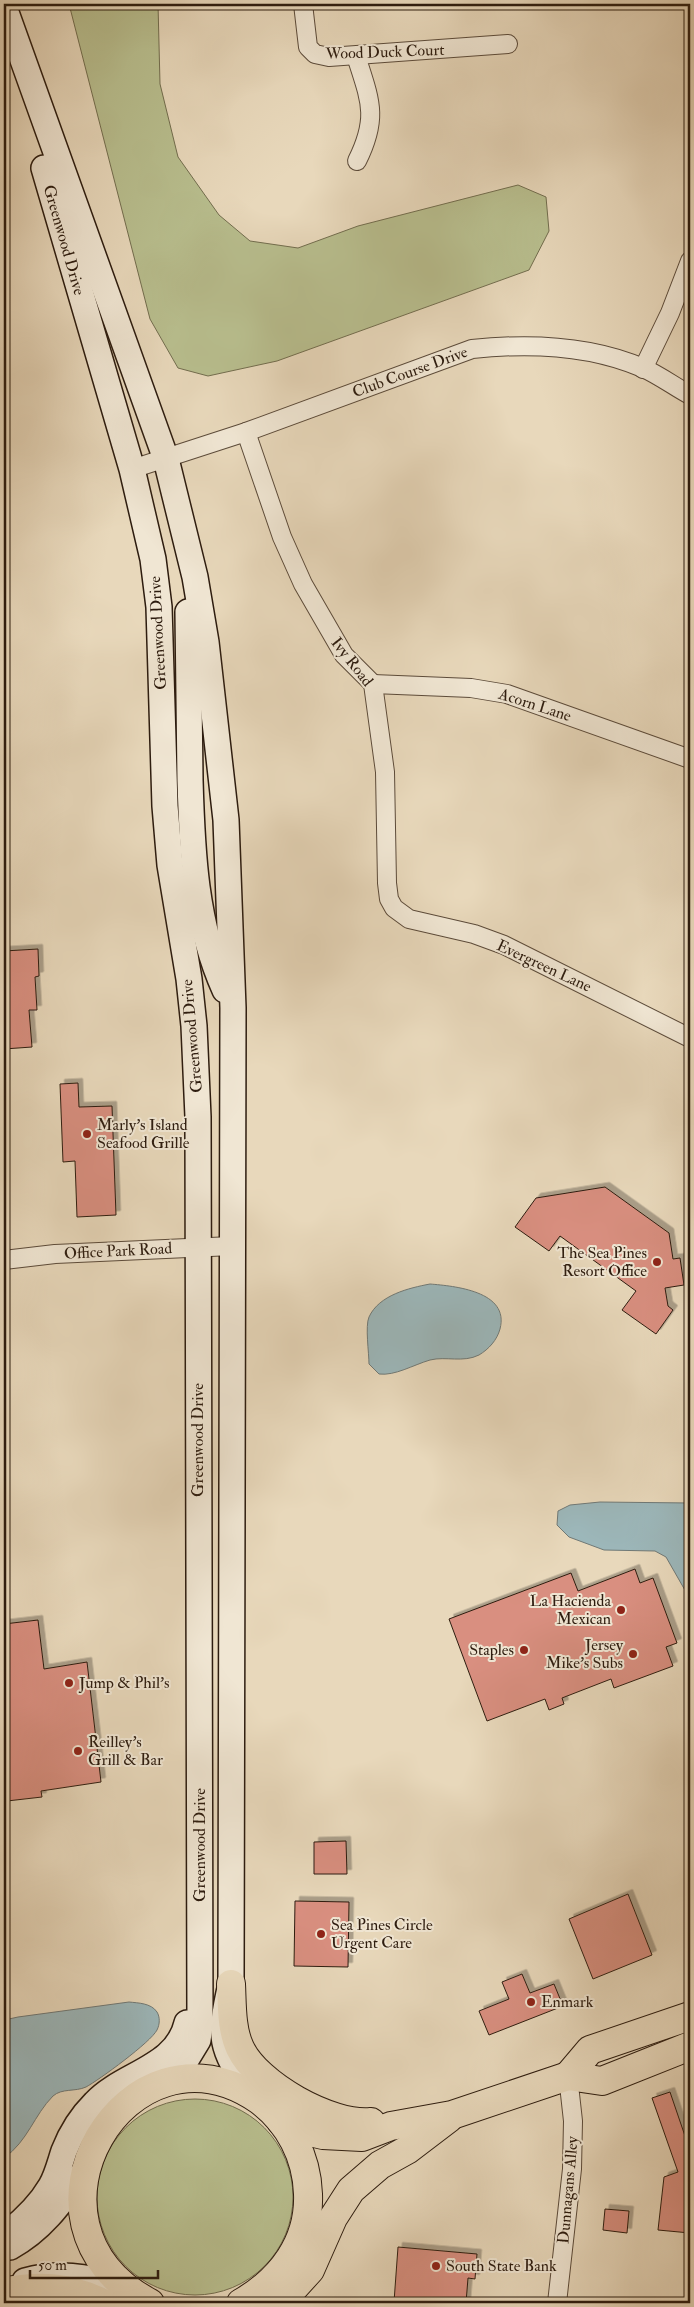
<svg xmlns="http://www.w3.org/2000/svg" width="694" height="2307" font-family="'IM FELL Double Pica',serif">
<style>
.green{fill:#b8be8e;stroke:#726d4e}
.water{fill:#9cb7ba;stroke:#707976}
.building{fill:#d98f80;stroke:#2d1c0f;filter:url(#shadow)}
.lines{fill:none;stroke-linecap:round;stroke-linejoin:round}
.street-casing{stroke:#5c4b3a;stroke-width:20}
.secondary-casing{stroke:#2d1c0f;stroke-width:28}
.highway-casing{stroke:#2d1c0f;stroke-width:30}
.street{stroke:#f0e6d3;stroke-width:18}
.secondary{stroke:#f0e6d3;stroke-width:25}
.highway{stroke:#e8d8bb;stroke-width:28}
.poi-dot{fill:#8f2418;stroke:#f0e6d3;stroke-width:2}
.labels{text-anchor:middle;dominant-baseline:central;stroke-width:4;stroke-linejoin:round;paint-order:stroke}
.street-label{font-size:16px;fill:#2d1c0f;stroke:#f0e6d3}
.poi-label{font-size:16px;fill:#2d1c0f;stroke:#f0e6d3;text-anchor:start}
</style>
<defs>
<filter id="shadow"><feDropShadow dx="4.5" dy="-4.5" stdDeviation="0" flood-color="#0004"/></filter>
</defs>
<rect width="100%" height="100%" fill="#e8d8bb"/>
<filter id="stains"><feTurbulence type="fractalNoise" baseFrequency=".004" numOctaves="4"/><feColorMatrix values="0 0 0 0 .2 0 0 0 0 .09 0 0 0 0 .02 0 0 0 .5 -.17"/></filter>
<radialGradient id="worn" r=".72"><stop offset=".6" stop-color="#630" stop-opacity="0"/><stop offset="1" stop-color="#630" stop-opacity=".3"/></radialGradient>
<!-- green -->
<g class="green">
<path d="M69,4h89l2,80 18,73 41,58 31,26 48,7 60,-22 160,-41 28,12 3,34 -20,39 -252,91 -69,15 -30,-8 -28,-49z"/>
<circle cx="195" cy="2197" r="98"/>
</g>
<!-- water -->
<g class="water">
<path d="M430,1284c24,2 80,7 70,45 -3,11 -11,20 -21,26 -16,8 -33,1 -49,5 -17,5 -35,16 -51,14l-10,-10c0,-11 -4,-38 0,-47 10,-22 40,-29 61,-33z"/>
<path d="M600,1502l90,1v96l-24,-42 -11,-6 -51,-1 -35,-13 -12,-12 1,-14 12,-6z"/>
<path d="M129,2002c9,1 22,1 28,10 3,5 3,12 0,18 -6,12 -58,50 -71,57 -11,5 -24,1 -33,9 -19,19 -25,45 -49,62v-135l5,-4 9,-2z"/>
</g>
<!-- building -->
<g class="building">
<path d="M38,949l1,27 -4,1 2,33h-8l3,37 -28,2v-98z"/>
<path d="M78,1083l1,24 33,-1 4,109 -39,2 -2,-56 -12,1 -3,-78z"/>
<path d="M605,1187l64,46 4,26 7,-1 4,27 -19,3 3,18 5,4 -17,24 -34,-24 14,-19 -76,-55 -11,15 -34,-24 21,-29z"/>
<path d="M635,1569l5,14 13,-5 24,65 -11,4 7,19 -59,22 -3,-9 -49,19 2,6 -15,6 -4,-11 -58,22 -38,-102 122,-46 7,18z"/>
<path d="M38,1620l6,49 43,-7 14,120 -60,9 1,6 -35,4 -3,-26v-151z"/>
<path d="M346,1841l1,33h-33v-32z"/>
<path d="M628,1894l24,61 -59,24 -24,-60z"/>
<path d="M295,1901l54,1 -1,65 -54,-1z"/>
<path d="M522,1974l8,19 24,-9 9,22 -74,29 -10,-24 30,-12 -7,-17z"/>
<path d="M670,2092l15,44 5,-2v99l-32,-3 6,-53 14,-5 -26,-74z"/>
<path d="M605,2209l24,2 -2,22 -24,-3z"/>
<path d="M398,2247l79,7 -2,25 -7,-1 -2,25 -72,-1z"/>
</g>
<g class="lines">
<!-- street casing -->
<g class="street-casing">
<g id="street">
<path d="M303,4l5,43 7,7 14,3 179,-13"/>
<path d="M356,56c14,44 23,61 1,105"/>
<path d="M643,369l27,-56 20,-52"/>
<path d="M246,432l36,105 21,47 41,71 29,29 12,88 2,111 2,16 5,9 15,11 65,15 30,11 186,93"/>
<path d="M132,469l114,-37 226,-83c57,-6 118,-4 171,19 16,7 32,19 47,27"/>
<path d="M373,684l98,4 36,6 183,65"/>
<path d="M4,1260l51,-6 177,-8"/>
<path d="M557,2303l15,-134 1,-48 -5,-45"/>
</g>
</g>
<!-- secondary casing -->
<g class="secondary-casing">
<g id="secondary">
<path d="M4,7l162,452 29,118 11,65 20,178 7,188 -2,976c-13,57 -10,61 20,111"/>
<path d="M44,168l88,301 21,90 6,48 6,199 5,59 19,114 5,47 4,91 2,909 -2,14 -25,41"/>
<path d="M188,612c1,56 1,112 2,168 2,71 5,144 35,210"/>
<path d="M4,2236c17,-13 36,-31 47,-50 6,-10 9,-23 13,-35 7,-18 18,-35 31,-48 28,-30 82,-35 92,-80"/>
<path d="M10,2247c31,-17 49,-42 69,-70"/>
<path d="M25,2281c33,-9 61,-5 94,5"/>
</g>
</g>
<!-- highway casing -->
<g class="highway-casing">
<g id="highway">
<path d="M231,1984c1,20 0,45 9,64 17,37 91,78 131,74"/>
<path d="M568,2076l22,-26 100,-34"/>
<path d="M281,2121l25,10 17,4 39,2 29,-11 61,-11 116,-39 34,5 88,-35"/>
<path d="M4,2292c35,-8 66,-5 99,11"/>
<path d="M150,2303c-150,-80 -22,-293 109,-203 30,22 48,57 49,94 2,48 -27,86 -67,109"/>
<path d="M280,2303l30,-33 23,-52 18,-28 29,-25 27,-15 42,-32"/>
</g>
</g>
<!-- street -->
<use href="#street" class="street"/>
<!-- secondary -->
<use href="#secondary" class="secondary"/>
<!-- highway -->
<use href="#highway" class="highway"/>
</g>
<!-- markers -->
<g class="poi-dot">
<circle cx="87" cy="1134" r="5"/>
<circle cx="657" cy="1262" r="5"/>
<circle cx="621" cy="1610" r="5"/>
<circle cx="524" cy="1650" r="5"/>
<circle cx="633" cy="1654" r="5"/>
<circle cx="69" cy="1683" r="5"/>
<circle cx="78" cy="1751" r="5"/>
<circle cx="321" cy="1934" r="5"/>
<circle cx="531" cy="2002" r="5"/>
<circle cx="436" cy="2266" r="5"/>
</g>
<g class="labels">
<!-- street labels -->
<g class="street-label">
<text transform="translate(385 52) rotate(-2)">Wood Duck Court</text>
<text transform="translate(64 240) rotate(74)">Greenwood Drive</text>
<text transform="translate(410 372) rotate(-20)">Club Course Drive</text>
<text transform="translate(158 633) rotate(-93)">Greenwood Drive</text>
<text transform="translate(352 662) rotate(52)">Ivy Road</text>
<text transform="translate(535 705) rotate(18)">Acorn Lane</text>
<text transform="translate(544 966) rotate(25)">Evergreen Lane</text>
<text transform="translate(192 1036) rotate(-95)">Greenwood Drive</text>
<text transform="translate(118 1251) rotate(-3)">Office Park Road</text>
<text transform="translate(198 1440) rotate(-90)">Greenwood Drive</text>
<text transform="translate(200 1845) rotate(-90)">Greenwood Drive</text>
<text transform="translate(568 2190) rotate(-85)">Dunnagans Alley</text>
</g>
<!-- poi labels -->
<g class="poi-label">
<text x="97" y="1125">Marly's Island<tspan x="97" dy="18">Seafood Grille</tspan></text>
<text x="647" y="1253" text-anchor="end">The Sea Pines<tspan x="647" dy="18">Resort Office</tspan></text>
<text x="611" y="1601" text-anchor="end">La Hacienda<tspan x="611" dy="18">Mexican</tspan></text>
<text x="623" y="1645" text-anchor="end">Jersey<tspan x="623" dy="18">Mike's Subs</tspan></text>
<text x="514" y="1650" text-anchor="end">Staples</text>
<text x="79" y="1683">Jump &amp; Phil's</text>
<text x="88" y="1742">Reilley's<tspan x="88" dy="18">Grill &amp; Bar</tspan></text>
<text x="331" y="1925">Sea Pines Circle<tspan x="331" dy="18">Urgent Care</tspan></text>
<text x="541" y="2002">Enmark</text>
<text x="446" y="2266">South State Bank</text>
</g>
</g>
<!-- margin -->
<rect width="694" height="2307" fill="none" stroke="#e8d8bb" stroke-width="20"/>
<rect x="5" y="5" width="684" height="2297" fill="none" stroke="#2d1c0f" stroke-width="2.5"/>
<rect x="10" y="10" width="674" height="2287" fill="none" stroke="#2d1c0f"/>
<!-- scale -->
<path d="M30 2270v8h128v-8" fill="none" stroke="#2d1c0f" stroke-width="2.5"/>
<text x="38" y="2270" font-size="15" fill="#2d1c0f" stroke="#f0e6d3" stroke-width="4" paint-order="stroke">50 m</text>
<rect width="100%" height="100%" filter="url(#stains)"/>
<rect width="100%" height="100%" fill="url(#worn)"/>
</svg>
